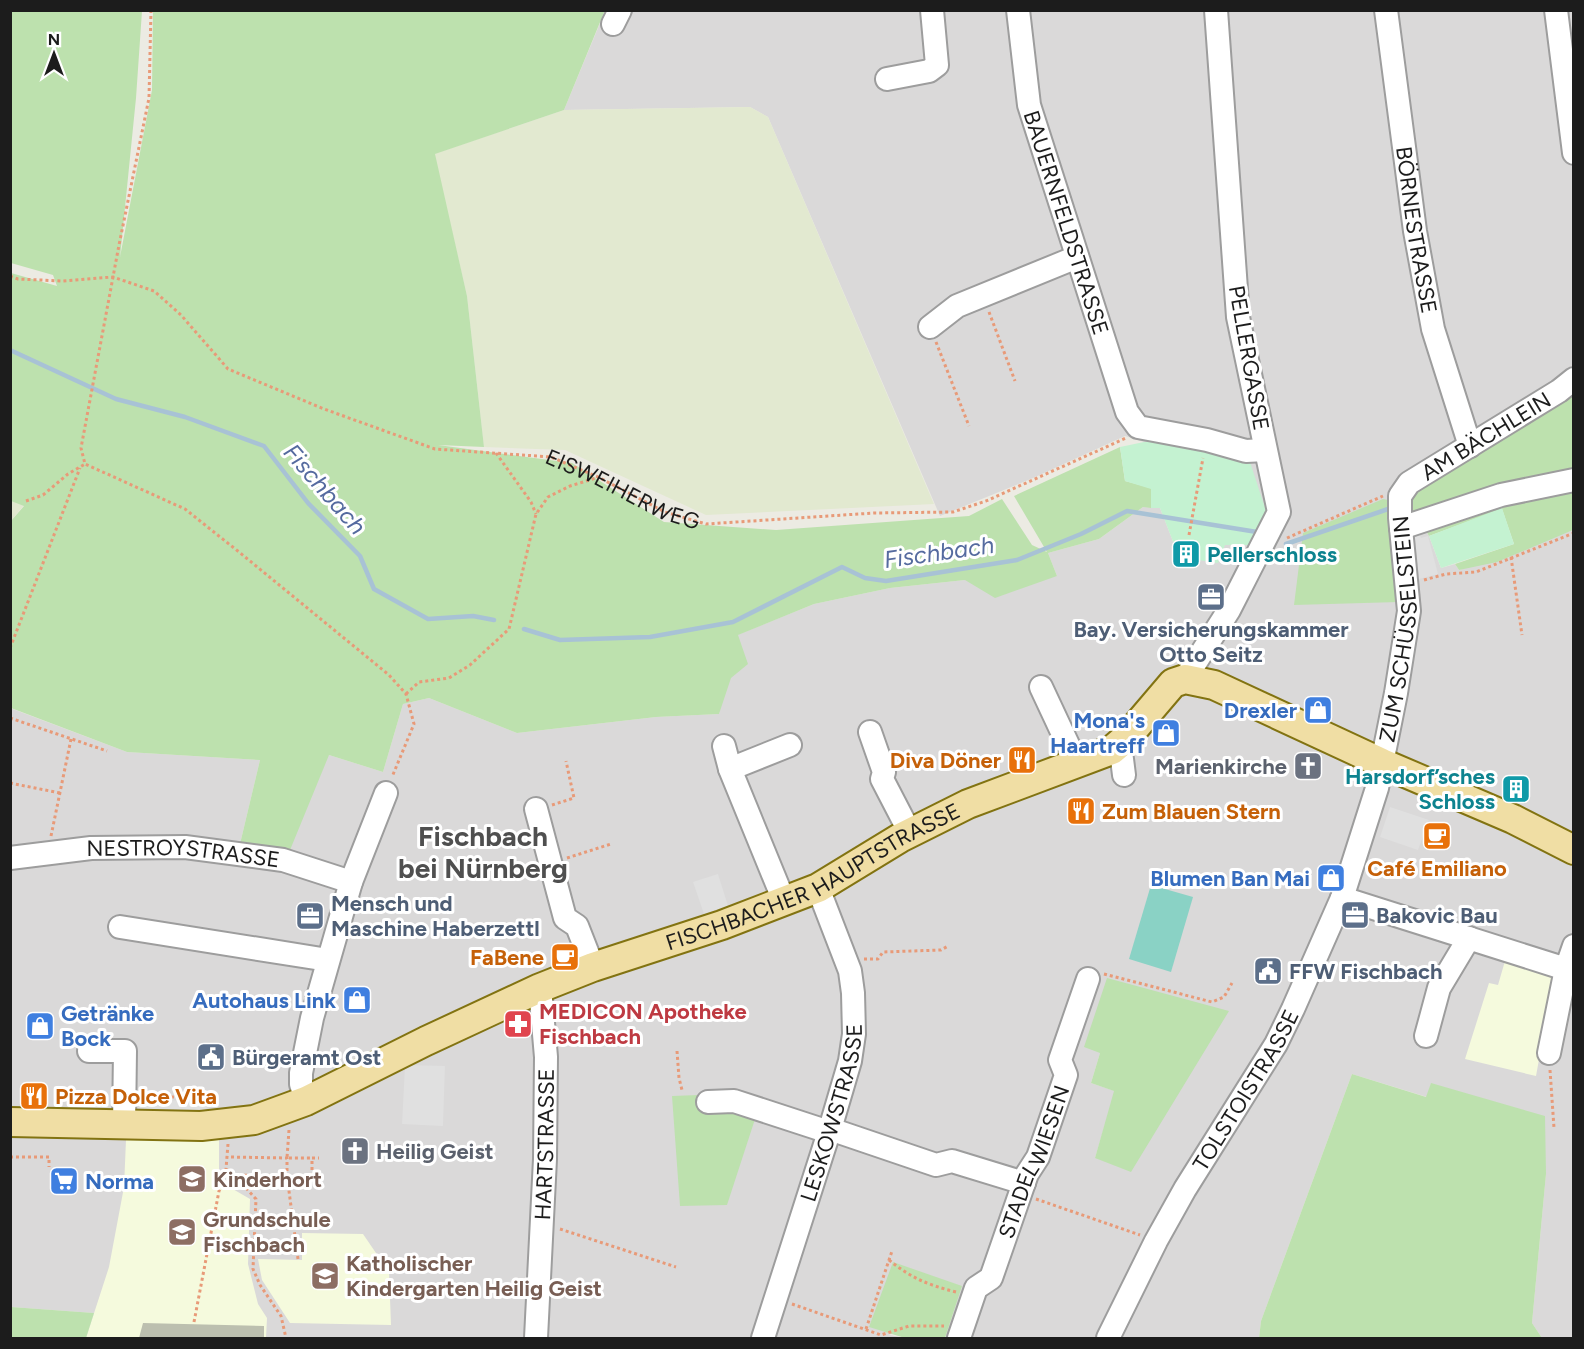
<svg xmlns="http://www.w3.org/2000/svg" width="1584" height="1349" font-family="Figtree,sans-serif">
<style>
.residential{fill:#dad9d9;fill-rule:evenodd}
.education{fill:#f5fadd}
.construction{fill:#bcbfaf}
.farmland{fill:#e2e9d0}
.grass{fill:#bde1ae}
.park{fill:#c4f2d1}
.pitch{fill:#8ad2c5}
.parking{fill:#e0e0e0}
.lines{fill:none;stroke-linecap:round;stroke-linejoin:round}
.stream{stroke:#a8c2d5;stroke-width:4.5}
.minor-casing{stroke:#9d9d9d;stroke-width:26}
.major-casing{stroke:#827311;stroke-width:32}
.path{stroke:#e89a78;stroke-width:3;stroke-dasharray:3 3;stroke-linecap:butt}
.minor{stroke:#fff;stroke-width:22}
.major{stroke:#f0dea4;stroke-width:28}
.labels{text-anchor:middle;dominant-baseline:central;stroke-width:6;stroke-linejoin:round;paint-order:stroke}
.street-label{font-size:22px;fill:#1c1c1c;stroke:#fff}
.culture-label{font-size:22px;font-weight:bold;fill:#0d838f;stroke:#fff;text-anchor:start}
.service-label{font-size:22px;font-weight:bold;fill:#4e5e75;stroke:#fff;text-anchor:start}
.shop-label{font-size:22px;font-weight:bold;fill:#366cbe;stroke:#fff;text-anchor:end}
.food-label{font-size:22px;font-weight:bold;fill:#c56008;stroke:#fff;text-anchor:end}
.worship-label{font-size:22px;font-weight:bold;fill:#5b616d;stroke:#fff;text-anchor:end}
.health-label{font-size:22px;font-weight:bold;fill:#be3a42;stroke:#fff;text-anchor:start}
.education-label{font-size:22px;font-weight:bold;fill:#785e54;stroke:#fff;text-anchor:start}
.water-label{font-size:24px;font-style:italic;fill:#556b9f;stroke:#fff}
.district-label{font-size:28px;font-weight:bold;fill:#4f4f4f;stroke:#fff}
</style>
<rect width="100%" height="100%" fill="#ecebe3"/>
<!-- residential -->
<path class="residential" d="M605,11h968v379l-156,126 12,20 12,32 14,-4 4,6 114,-40v808h-31l-10,-15 14,-149 -115,-90 -4,13 -75,-23 -91,247 -2,17h-314l16,-52 -72,49 16,3h-819l8,-25 -83,-6 -1,-599 117,44 133,8 -20,84 89,-89 54,17 20,-68 26,-6 88,35 139,-16 63,-3 18,-79 77,-31 76,-16 75,-8 92,-4 -9,-23 51,-14 44,-32 17,1 14,36 26,3 -2,13 27,-15h27l-75,-103h-33l-19,-6 -92,42 -93,38 -172,-399 -18,-10 -186,3zM1228,1011l-133,147 20,-67 -24,-8 9,-30z"/>
<!-- education -->
<g class="education">
<path d="M1505,961l50,13 -7,24 2,1 -14,77 -71,-17 24,-76 9,2z"/>
<path d="M126,1140h93v41l31,18 -2,65 10,40 9,14 -1,20h-180l23,-71 15,-80z"/>
<path d="M302,1233l61,1 26,38 2,53 -101,-2 -28,-43 -4,-21 44,1z"/>
</g>
<!-- construction -->
<path class="construction" d="M143,1323l121,3v12h-125z"/>
<!-- farmland -->
<g class="farmland">
<path d="M750,107l18,10 166,387 -228,11 -141,-65 -81,-3 -17,-151 -33,-142 130,-44z"/>
<path d="M11,501l13,4 -13,16z"/>
</g>
<!-- grass -->
<g class="grass">
<path d="M605,10l-41,100 -129,44 32,142 17,151 -46,-2 134,18 92,59 112,8 193,-14 33,-17 30,46 15,7 -33,-56 106,-49 5,34 26,7v20l-8,-1 -44,32 -51,14 9,23 -62,22 -30,-18 -75,8 -76,16 -76,31 10,29 -17,14 -12,36 -63,3 -139,16 -88,-35 -26,6 -20,68 -54,-17 -41,100 -48,-11 20,-84 -133,-8 -116,-44v-187l13,-15 -13,-5v-228l46,13 -4,-11 -42,-12v-252h131l-6,87 -16,159 32,-167 1,-79z"/>
<path d="M1573,390v140l-76,32 -38,8 -4,-6 59,-20 -12,-35 -73,27 -12,-20 -12,1 2,-17 9,-12z"/>
<path d="M1383,499l5,1 11,102 -105,3 9,-72z"/>
<path d="M1107,978l122,33 -98,161 -36,-14 19,-67 -23,-8 9,-30 -16,-6z"/>
<path d="M1352,1074l74,23 5,-14 114,33 1,58 -14,149 10,15h-283l2,-17z"/>
<path d="M699,1095l1,14 57,4 -30,92 -47,1 -8,-110z"/>
<path d="M893,1262l69,24 -17,52h-40l-36,-11z"/>
<path d="M11,1307l83,6 -8,25h-75z"/>
</g>
<!-- park -->
<g class="park">
<path d="M1144,442h33l73,20 17,52 -16,31h-26l-7,18 -20,-3 2,-13 -26,-3 -14,-36h-9v-19l-26,-8 -5,-34z"/>
<path d="M1502,508l12,36 -73,24 -12,-32z"/>
</g>
<!-- pitch -->
<path class="pitch" d="M1151,885l42,12 -22,75 -42,-13z"/>
<!-- parking -->
<g class="parking">
<path d="M1418,530l3,8 7,-2 10,38 -23,6 -7,-49z"/>
<path d="M1390,807l39,13 -11,30 -38,-13z"/>
<path d="M718,874l12,38 -24,8 -13,-38z"/>
<path d="M405,1065l40,1 -2,60 -41,-2z"/>
<path d="M206,1100l1,14 -67,1v-14z"/>
</g>
<g class="lines">
<!-- stream -->
<g class="stream">
<path d="M10,350l106,49 69,18 79,29 44,57 52,53 14,33 54,30 45,-3 21,4"/>
<path d="M1286,544l102,-35"/>
<path d="M524,629l36,11 90,-3 83,-15 109,-55 23,11 21,3 131,-21 64,-26 46,-23 130,21"/>
</g>
<!-- minor casing -->
<g class="minor-casing">
<g id="minor">
<path id="s2" d="M1018,10l11,95 98,307 11,15 69,13 39,11 19,-1"/>
<path id="s3" d="M1386,10l29,221 18,98 37,117"/>
<path d="M1556,10l18,143"/>
<path d="M613,24l7,-14"/>
<path d="M887,79l42,-8 8,-6 -5,-55"/>
<path d="M930,327l27,-21 120,-49"/>
<path d="M1401,528l100,-33 73,-15"/>
<path d="M1185,679l44,-69 50,-98 -41,-195 -22,-307"/>
<path d="M1041,687l36,77"/>
<path d="M870,732l14,40 -2,7 28,54"/>
<path d="M1120,743l4,32"/>
<path d="M724,746l6,23 54,132"/>
<path d="M730,769l60,-24"/>
<path d="M536,809l29,109 12,8 16,41"/>
<path id="s4" d="M10,858l81,-10 94,-1 98,13 68,22"/>
<path d="M1342,898l224,71 8,-23"/>
<path d="M120,927l208,33"/>
<path d="M1426,1036l13,-48 30,-50"/>
<path d="M89,1051h36l-1,74"/>
<path d="M1549,1053l17,-84"/>
<path d="M306,1101l-5,-17v-11l11,-55 39,-136 35,-89"/>
<path d="M708,1102l26,-1 95,31"/>
<path d="M830,1129l106,36 16,-4 72,22"/>
<path id="s5" d="M536,1338l9,-179 1,-102 -6,-69"/>
<path id="s6" d="M763,1338l67,-209 20,-68 4,-27 -1,-41 -3,-22 -32,-83"/>
<path id="s7" d="M959,1338l17,-50 15,-10 36,-104 11,-17 28,-82 -6,-15 28,-81"/>
<path id="s8" d="M1108,1338l48,-97 29,-52 91,-145 17,-35 49,-111 35,-110 19,-95 13,-82 -9,-93v-22l9,-13 150,-92 15,-12"/>
</g>
</g>
<!-- major casing -->
<g class="major-casing">
<g id="major">
<path id="s9" d="M10,1122l191,4 53,-6 52,-19 120,-60 114,-53 53,-21 129,-42 96,-37 82,-50 68,-34 144,-54 15,-13 46,-54 12,-4 29,6 168,78 131,56 61,31"/>
</g>
</g>
<!-- path -->
<g class="path">
<path d="M151,10l-2,88 -30,147 -38,203 4,16 100,45 54,43 150,123 17,19 8,30 -22,53"/>
<path id="s1" d="M10,276l8,3 44,2 51,-4 41,14 27,24 47,54 96,40 111,40 116,8 47,20 67,35 41,12 168,-11 79,-1 33,-11 140,-63"/>
<path d="M989,312l26,69"/>
<path d="M936,342l33,84"/>
<path d="M496,453l35,49 5,12"/>
<path d="M26,501l17,-6 25,-21 17,-10"/>
<path d="M1189,535l14,-77"/>
<path d="M1287,538l96,-42"/>
<path d="M1511,557l11,78"/>
<path d="M1424,580l22,-6 30,-2 98,-39"/>
<path d="M10,648l70,-180"/>
<path d="M406,694l13,-12 30,-4 21,-13 39,-36 27,-115 12,-17 22,-11 26,-8"/>
<path d="M10,710v3"/>
<path d="M10,718l97,33"/>
<path d="M10,783l50,10"/>
<path d="M552,805l22,-7 -8,-37"/>
<path d="M51,836l20,-97"/>
<path d="M567,858l44,-14"/>
<path d="M864,959h14l5,-7 58,-2 7,-4"/>
<path d="M1104,974l108,28 12,-5 8,-14"/>
<path d="M677,1051l2,27 3,12"/>
<path d="M1550,1070l4,58"/>
<path d="M141,1098l65,-2"/>
<path d="M289,1130l-2,28h25"/>
<path d="M228,1144l-3,38 21,6 10,11 -3,70 7,16 21,31 5,22"/>
<path d="M10,1157h39v10"/>
<path d="M226,1175l61,1v-18l-59,-1"/>
<path d="M318,1176h-6v-18h7"/>
<path d="M1036,1199l104,36"/>
<path d="M560,1229l116,38"/>
<path d="M298,1259l-11,-83h25"/>
<path d="M889,1260c22,18 39,25 67,32"/>
<path d="M792,1304l89,31 28,-9h35"/>
<path d="M194,1322l25,-131 6,-9"/>
<path d="M866,1329l26,-78"/>
</g>
<!-- minor -->
<use href="#minor" class="minor"/>
<!-- major -->
<use href="#major" class="major"/>
</g>
<!-- icons -->
<defs>
<g id="building-square" transform="scale(1.5)"><rect x="-9" y="-9" width="18" height="18" rx="4" fill="#0f9aa8" stroke="#fff"/><path d="M-4-6H4V6H1V3H-1V6H-4ZM-2.5-4.3h1.7v1.8h-1.7ZM.8-4.3h1.7v1.8H.8ZM-2.5-1h1.7V.8h-1.7ZM.8-1h1.7V.8H.8Z" fill="#fff"/></g>
<g id="office-square" transform="scale(1.5)"><rect x="-9" y="-9" width="18" height="18" rx="4" fill="#5c6f8a" stroke="#fff"/><path d="M-6-3h4V-5.5h4V-3h4V5H-6ZM-1-4.5V-3h2v-1.5ZM-6 0V1H6V0Z" fill="#fff"/></g>
<g id="shop-square" transform="scale(1.5)"><rect x="-9" y="-9" width="18" height="18" rx="4" fill="#3f7fe0" stroke="#fff"/><path d="M-5-2.5h2.3a2.7 3.5 0 0 1 5.4 0H5L5.5 6h-11ZM-1.5-2.5h3a1.5 2.3 0 0 0-3 0Z" fill="#fff"/></g>
<g id="restaurant-square" transform="scale(1.5)"><rect x="-9" y="-9" width="18" height="18" rx="4" fill="#e8710a" stroke="#fff"/><path d="M-5-6h1v4h1v-4h1v4h1v-4h1v5L-1.5 .5V6h-2V.5L-5-1ZM5-6V6H3V1.5H1.5Q1.5-4 5-6Z" fill="#fff"/></g>
<g id="church-square" transform="scale(1.5)"><rect x="-9" y="-9" width="18" height="18" rx="4" fill="#6b7280" stroke="#fff"/><path d="M-1.2-6h2.4v3.5h3.3v2.4h-3.3V6h-2.4V-.1h-3.3v-2.4h3.3Z" fill="#fff"/></g>
<g id="cafe-square" transform="scale(1.5)"><rect x="-9" y="-9" width="18" height="18" rx="4" fill="#e8710a" stroke="#fff"/><path d="M-5.5-4.5H6V0H3Q3 3.5 0 3.5H-2.5Q-5.5 3.5-5.5 0ZM3-3.2v2h1.7v-2ZM-6 4.5H4V6H-6Z" fill="#fff"/></g>
<g id="civic-square" transform="scale(1.5)"><rect x="-9" y="-9" width="18" height="18" rx="4" fill="#5c6f8a" stroke="#fff"/><path d="M-.6-6.5H3V-4.5H.6V-3L4-1V1h2V6H-6V1h2V-1L-.6-3ZM-1.2 2.5V6h2.4V2.5Z" fill="#fff"/></g>
<g id="pharmacy-square" transform="scale(1.5)"><rect x="-9" y="-9" width="18" height="18" rx="4" fill="#e0444e" stroke="#fff"/><path d="M-2-6h4v4h4v4h-4v4h-4v-4h-4v-4h4Z" fill="#fff"/></g>
<g id="school-square" transform="scale(1.5)"><rect x="-9" y="-9" width="18" height="18" rx="4" fill="#8d6e63" stroke="#fff"/><path d="M0-5L7-2L0 1L-7-2ZM-4 1L0 2.5L4 1V4Q0 6-4 4Z" fill="#fff"/></g>
<g id="supermarket-square" transform="scale(1.5)"><rect x="-9" y="-9" width="18" height="18" rx="4" fill="#3f7fe0" stroke="#fff"/><path d="M-6-5.5h2.5l.6 2H6L4.5 2H-2.5L-4.4-4H-6ZM-1.5 3.2a1.3 1.3 0 1 0 .1 0ZM3 3.2a1.3 1.3 0 1 0 .1 0Z" fill="#fff"/></g>
</defs>
<g fill-rule="evenodd">
<use href="#building-square" x="1186" y="554"/>
<use href="#office-square" x="1211" y="597"/>
<use href="#shop-square" x="1318" y="710"/>
<use href="#shop-square" x="1166" y="733"/>
<use href="#restaurant-square" x="1022" y="760"/>
<use href="#church-square" x="1308" y="766"/>
<use href="#building-square" x="1516" y="789"/>
<use href="#restaurant-square" x="1081" y="811"/>
<use href="#cafe-square" x="1437" y="836"/>
<use href="#shop-square" x="1331" y="878"/>
<use href="#office-square" x="1355" y="915"/>
<use href="#office-square" x="310" y="916"/>
<use href="#cafe-square" x="565" y="957"/>
<use href="#civic-square" x="1268" y="971"/>
<use href="#shop-square" x="357" y="1000"/>
<use href="#pharmacy-square" x="518" y="1024"/>
<use href="#shop-square" x="40" y="1026"/>
<use href="#civic-square" x="211" y="1057"/>
<use href="#restaurant-square" x="34" y="1096"/>
<use href="#church-square" x="355" y="1151"/>
<use href="#school-square" x="192" y="1179"/>
<use href="#supermarket-square" x="64" y="1181"/>
<use href="#school-square" x="182" y="1232"/>
<use href="#school-square" x="325" y="1276"/>
</g>
<g class="labels">
<!-- street labels -->
<g class="street-label">
<text stroke="none"><textPath href="#s2" startOffset="219">BAUERNFELDSTRASSE</textPath></text>
<text stroke="none"><textPath href="#s3" startOffset="222">BÖRNESTRASSE</textPath></text>
<text transform="translate(1249 358) rotate(80)">PELLERGASSE</text>
<text stroke="none"><textPath href="#s8" startOffset="1016">AM BÄCHLEIN</textPath></text>
<text stroke="none"><textPath href="#s1" startOffset="672">EISWEIHERWEG</textPath></text>
<text stroke="none"><textPath href="#s8" startOffset="776">ZUM SCHÜSSELSTEIN</textPath></text>
<text stroke="none"><textPath href="#s4" startOffset="174">NESTROYSTRASSE</textPath></text>
<text stroke="none"><textPath href="#s9" startOffset="855">FISCHBACHER HAUPTSTRASSE</textPath></text>
<text stroke="none"><textPath href="#s8" startOffset="284">TOLSTOISTRASSE</textPath></text>
<text stroke="none"><textPath href="#s6" startOffset="236">LESKOWSTRASSE</textPath></text>
<text stroke="none"><textPath href="#s5" startOffset="194">HARTSTRASSE</textPath></text>
<text stroke="none"><textPath href="#s7" startOffset="195">STADELWIESEN</textPath></text>
</g>
<!-- culture labels -->
<g class="culture-label">
<text x="1207" y="554">Pellerschloss</text>
<text x="1495" y="776" text-anchor="end">Harsdorf’sches<tspan x="1495" dy="25">Schloss</tspan></text>
</g>
<!-- service labels -->
<g class="service-label">
<text x="1211" y="629" text-anchor="middle">Bay. Versicherungskammer<tspan x="1211" dy="25">Otto Seitz</tspan></text>
<text x="331" y="903">Mensch und<tspan x="331" dy="25">Maschine Haberzettl</tspan></text>
<text x="1376" y="915">Bakovic Bau</text>
<text x="1289" y="971">FFW Fischbach</text>
<text x="232" y="1057">Bürgeramt Ost</text>
</g>
<!-- shop labels -->
<g class="shop-label">
<text x="1297" y="710">Drexler</text>
<text x="1145" y="720">Mona's<tspan x="1145" dy="25">Haartreff</tspan></text>
<text x="1310" y="878">Blumen Ban Mai</text>
<text x="336" y="1000">Autohaus Link</text>
<text x="61" y="1013" text-anchor="start">Getränke<tspan x="61" dy="25">Bock</tspan></text>
<text x="85" y="1181" text-anchor="start">Norma</text>
</g>
<!-- food labels -->
<g class="food-label">
<text x="1001" y="760">Diva Döner</text>
<text x="1102" y="811" text-anchor="start">Zum Blauen Stern</text>
<text x="1437" y="868" text-anchor="middle">Café Emiliano</text>
<text x="544" y="957">FaBene</text>
<text x="55" y="1096" text-anchor="start">Pizza Dolce Vita</text>
</g>
<!-- worship labels -->
<g class="worship-label">
<text x="1287" y="766">Marienkirche</text>
<text x="376" y="1151" text-anchor="start">Heilig Geist</text>
</g>
<!-- health labels -->
<g class="health-label">
<text x="539" y="1011">MEDICON Apotheke<tspan x="539" dy="25">Fischbach</tspan></text>
</g>
<!-- education labels -->
<g class="education-label">
<text x="213" y="1179">Kinderhort</text>
<text x="203" y="1219">Grundschule<tspan x="203" dy="25">Fischbach</tspan></text>
<text x="346" y="1263">Katholischer<tspan x="346" dy="25">Kindergarten Heilig Geist</tspan></text>
</g>
<!-- water labels -->
<g class="water-label">
<text transform="translate(325 489) rotate(49)">Fischbach</text>
<text transform="translate(939 552) rotate(-8)">Fischbach</text>
</g>
<!-- district labels -->
<g class="district-label">
<text x="483" y="836">Fischbach<tspan x="483" dy="32">bei Nürnberg</tspan></text>
</g>
</g>
<!-- border -->
<rect width="1584" height="1349" fill="none" stroke="#1c1c1c" stroke-width="24"/>
<!-- north arrow -->
<g transform="translate(54 54)" stroke="#ffffff" stroke-width="4.5" paint-order="stroke">
<path d="M0-4.5L10 22L0 15L-10 22Z" fill="#1c1c1c"/>
<text y="-9" font-size="16" font-weight="bold" text-anchor="middle" fill="#1c1c1c">N</text>
</g>
</svg>
